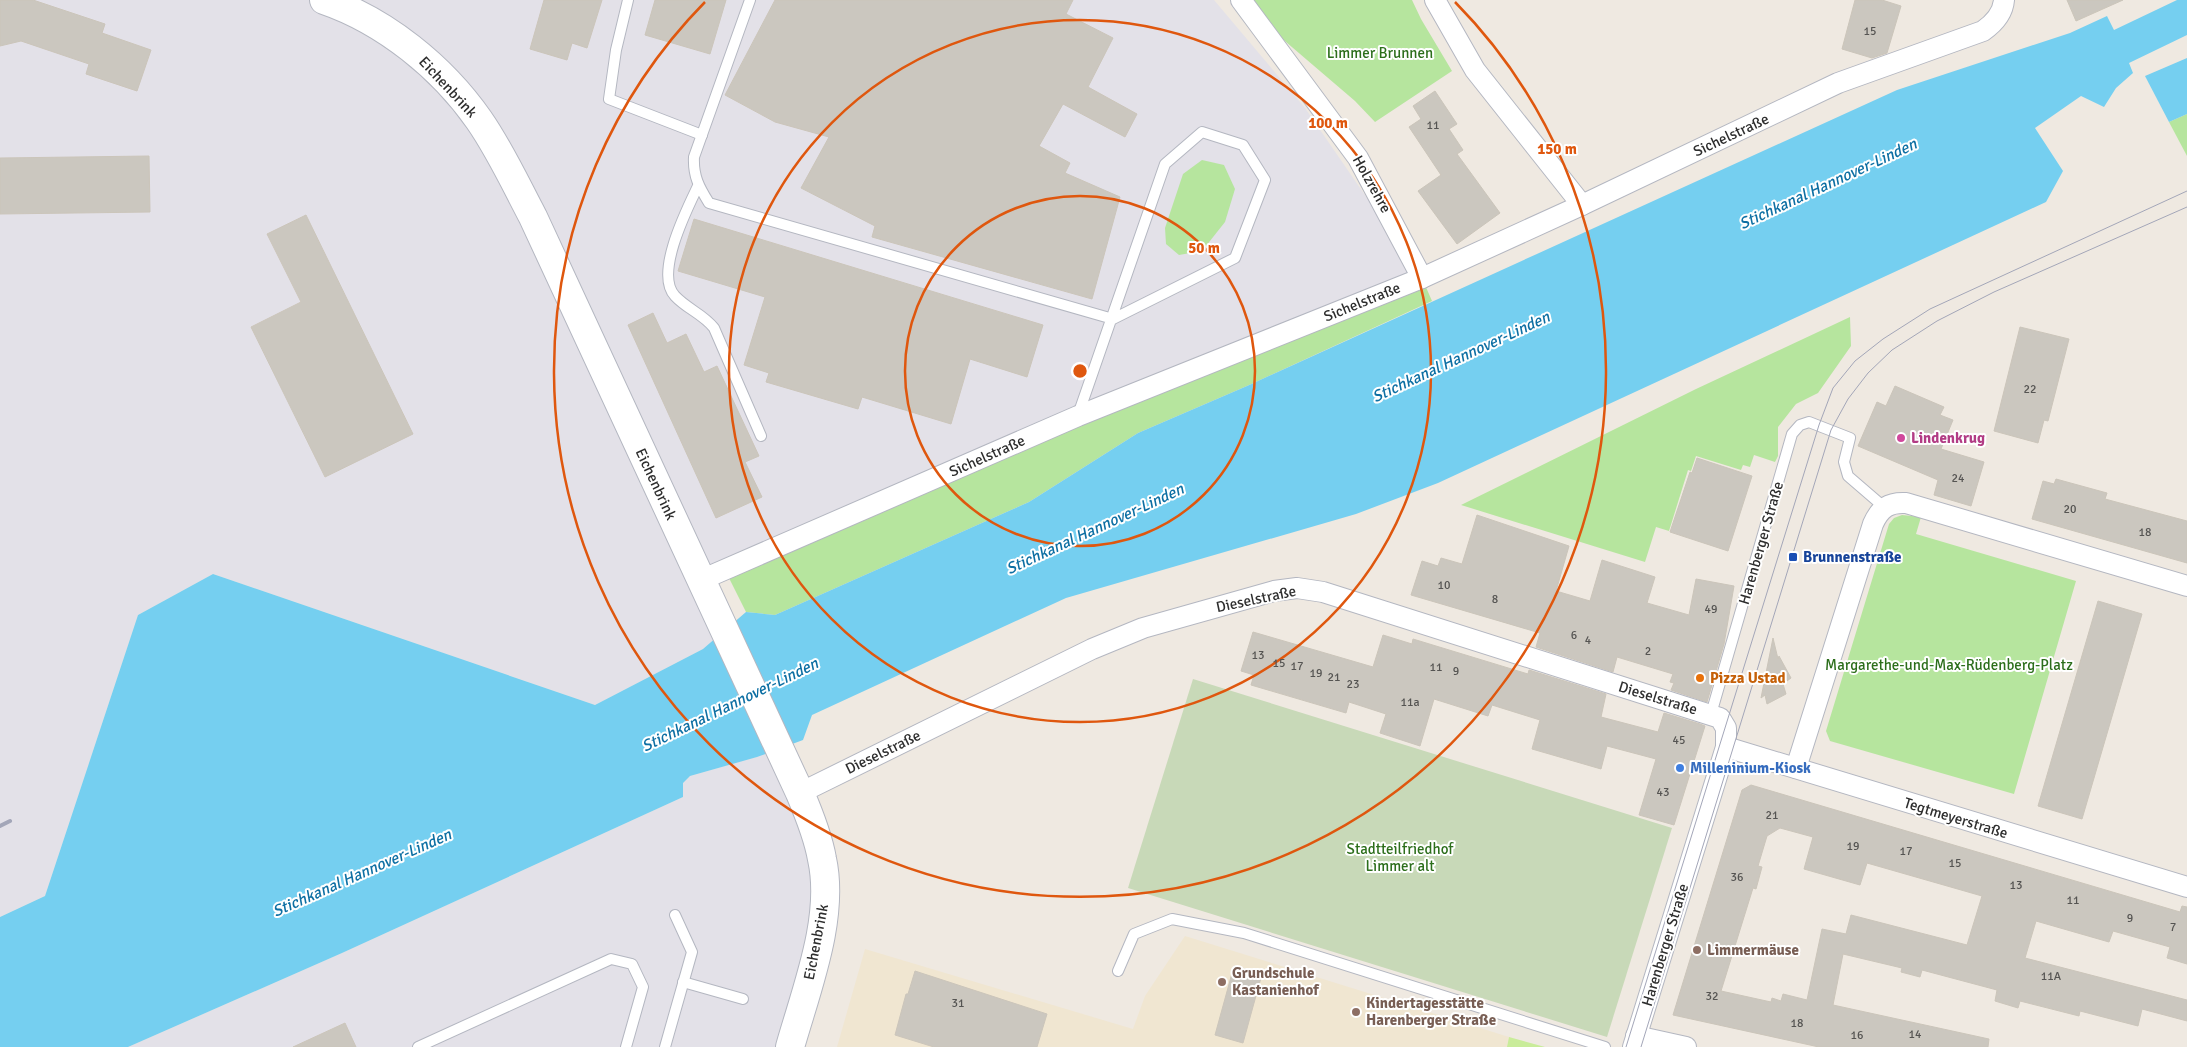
<svg xmlns="http://www.w3.org/2000/svg" width="2187" height="1047" font-family="Signika,sans-serif">
<style>
.industrial{fill:#e3e1e8}
.education{fill:#f0e6d1}
.green{fill:#b6e59e}
.cemetery{fill:#c8d9b8}
.pitch{fill:#c9ec9a}
.water{fill:#75cff0}
.building{fill:#cbc7bf;stroke:#cbc5ba;fill-rule:evenodd}
.lines{fill:none;stroke-linecap:round;stroke-linejoin:round}
.lane-casing{stroke:#b4b7c1;stroke-width:12}
.street-casing{stroke:#b4b7c1;stroke-width:22}
.secondary-casing{stroke:#b4b7c1;stroke-width:30}
.lane{stroke:#fff;stroke-width:10}
.street{stroke:#fff;stroke-width:20}
.secondary{stroke:#fff;stroke-width:28}
.tram{stroke:#a3a6b8;stroke-width:1}
.rail{stroke:#a3a6b8;stroke-width:4}
.ring{fill:none;stroke:#df570e;stroke-width:2.5}
.hotel-dot{fill:#d1479c;stroke:#fff;stroke-width:2}
.transit-dot{fill:#1a4fb4;stroke:#fff;stroke-width:2}
.food-dot{fill:#e8710a;stroke:#fff;stroke-width:2}
.shop-dot{fill:#3f7fe0;stroke:#fff;stroke-width:2}
.education-dot{fill:#8d6e63;stroke:#fff;stroke-width:2}
.labels{text-anchor:middle;dominant-baseline:central;stroke-width:4;stroke-linejoin:round;paint-order:stroke}
.number-label{font-size:12px;fill:#555452}
.park-label{font-size:15px;fill:#2c6e1b;stroke:#fff}
.street-label{font-size:15px;fill:#2e2e2e;stroke:#fff}
.hotel-label{font-size:15px;font-weight:bold;fill:#b23c85;stroke:#fff;text-anchor:start}
.transit-label{font-size:15px;font-weight:bold;fill:#164399;stroke:#fff;text-anchor:start}
.food-label{font-size:15px;font-weight:bold;fill:#c56008;stroke:#fff;text-anchor:start}
.shop-label{font-size:15px;font-weight:bold;fill:#366cbe;stroke:#fff;text-anchor:start}
.education-label{font-size:15px;font-weight:bold;fill:#785e54;stroke:#fff;text-anchor:start}
.water-label{font-size:16px;font-style:italic;fill:#0d6fa3;stroke:#fff}
.centre{fill:#df570e;stroke:#fff;stroke-width:2.5}
.ring-label{font-size:15px;text-anchor:middle;font-weight:bold;fill:#df570e;stroke:#fff;stroke-width:4;stroke-linejoin:round;paint-order:stroke}
</style>
<rect width="100%" height="100%" fill="#efe9e1"/>
<!-- industrial -->
<path class="industrial" d="M0,0h1214l91,108 117,170 -721,302 122,279 -33,188h-662l214,-94 341,-156v-14l7,-7 66,-19 -53,-108 -108,56 -382,-131 -75,41 -93,281 -45,21z"/>
<!-- education -->
<path class="education" d="M1185,936l324,101 -2,10h-670l28,-98 268,80 12,-33z"/>
<!-- green -->
<g class="green">
<path d="M1248,0h164l9,19 31,52 -77,51 -20,-21 -76,-65z"/>
<path d="M2187,114v42l-18,-34z"/>
<path d="M1202,160l22,5 11,24 -10,33 -23,29 -23,4 -13,-11 -1,-16 18,-54z"/>
<path d="M1422,278l10,23 -185,85 -109,47 -109,69 -254,113 -29,-3 -21,-42z"/>
<path d="M1850,317l1,29 -33,47 -22,11 -18,23v29l-3,6 -21,-7 -4,12 -7,-2 -2,5 -45,-14 -5,15 -3,-1 -19,61 -13,-4 -11,35 -184,-57 235,-116z"/>
<path d="M1902,515l19,2 -5,17 160,47 -62,213 -184,-53 -4,-10 63,-207 5,-6z"/>
</g>
<!-- cemetery -->
<path class="cemetery" d="M1193,679l479,149 -65,209 -479,-149z"/>
<!-- pitch -->
<path class="pitch" d="M1509,1037l36,10h-38z"/>
<!-- water -->
<g class="water">
<path d="M2177,0h10v35l-58,28 4,10 -17,15 -12,19 -23,-11 -46,32 28,43 -17,31 -608,281 -82,31 -290,84 -254,117 -9,25 -46,17 -67,19 -7,7v14l-341,156 -214,94h-128v-130l45,-21 93,-281 75,-41 382,131 108,-56 43,-37 29,3 254,-113 109,-69 109,-47 650,-296 173,-57 37,-17 7,14z"/>
<path d="M2187,58v56l-18,8 -24,-46z"/>
</g>
<!-- building -->
<g class="building">
<path d="M0,0h33l72,24 -3,9 49,17 -14,41 -51,-17 3,-10 -68,-23 -21,5z"/>
<path d="M544,0h58l-15,48 -15,-5 -5,17 -37,-11z"/>
<path d="M655,0h71l-16,54 -65,-19z"/>
<path d="M775,0h298l-7,14 47,24 -25,49 49,27 -12,23 -62,-33 -24,42 31,17 -5,10 55,24 -28,102 -220,-62 3,-11 -74,-38 28,-51 -54,-15 -50,-27z"/>
<path d="M1855,0h27l19,6 -14,47 -15,5 -30,-9z"/>
<path d="M2067,0h56l-47,21z"/>
<path d="M1435,91l22,33 -8,5 14,21 -6,4 43,59 -43,31 -39,-53 23,-16 -32,-48 12,-8 -8,-13z"/>
<path d="M149,156l1,56 -150,2v-56z"/>
<path d="M306,215l107,219 -88,43 -74,-150 50,-25 -34,-68z"/>
<path d="M694,219l349,106 -16,52 -57,-18 -19,65 -89,-27 -4,12 -92,-27 3,-9 -25,-8 21,-68 -87,-26z"/>
<path d="M653,313l14,30 19,-9 18,38 13,-6 42,90 -14,6 17,35 -46,21 -88,-193z"/>
<path d="M2020,327l49,12 -21,82 -4,-1 -6,23 -44,-12z"/>
<path d="M1895,386l49,21 -4,8 13,5 -12,29 43,13 -13,44 -37,-11 4,-15 -80,-34 19,-44 9,4z"/>
<path d="M1697,458l55,18 -24,75 -58,-19 20,-60 2,1z"/>
<path d="M2056,479l51,14 -2,6 82,22v42l-155,-44 11,-38 11,3z"/>
<path d="M1477,515l92,31 -13,45 34,10 12,-41 53,17 -8,26 42,12 7,-36 38,7 -10,58 -17,58 -36,-12 3,-7 -4,-1 3,-8 -56,-17 -4,15 -77,-25 4,-14 -129,-38 11,-34 16,5 3,-8 21,6z"/>
<path d="M2098,601l44,13 -60,205 -44,-13z"/>
<path d="M1253,632l120,35 10,-32 29,9 1,-5 115,35 1,-4 77,24 -5,23 57,15 6,-19 36,11 5,2 -31,99 -35,-10 17,-56 -49,-13 -6,23 -69,-20 8,-29 -48,-15 -4,11 -54,-17 -14,47 -40,-13 6,-19 -37,-12 -3,11 -95,-28 3,-10 -13,-4z"/>
<path d="M1773,638l5,21 1,-3 12,22 -8,6 3,10 -19,10 -2,-9 -4,3z"/>
<path d="M1751,785l429,127 2,-6 5,1v57l-20,-6 3,-11 -57,-16 -4,11 -73,-21 -11,37 162,42v21l-45,-12 -4,17 -58,-15 -1,5 -59,-15 -2,7 -23,-7 2,-11 -75,-20 -2,7 -19,-5 1,-4 -59,-14 -10,51 156,34 -1,8h-169l-146,-32 69,-225zM1780,828l33,9 -9,32 56,16 7,-22 115,33 -15,49 -116,-30 -5,19 -24,-5 -15,71 -24,-6 -2,7 -9,-3 -1,4 -50,-11 32,-103 3,1 6,-22 -4,-1 9,-30z"/>
<path d="M1234,966l28,8 -19,69 -28,-8z"/>
<path d="M915,971l132,43 -10,33h-103l-39,-12 11,-41h2z"/>
<path d="M345,1023l11,24h-63z"/>
</g>
<g class="lines">
<!-- lane casing -->
<g class="lane-casing">
<g id="lane">
<path d="M628,0l-12,50 -7,49 93,36"/>
<path d="M750,0l-56,157c-1,19 5,30 15,46l404,116 122,-61 30,-78 -22,-35 -41,-13 -37,32 -87,251"/>
<path d="M698,186c-11,23 -44,88 -23,110 12,13 28,18 39,32l47,108"/>
<path d="M1711,714l81,-280 8,-9 9,-3 41,16 -6,24 4,14 36,31"/>
<path d="M1118,971l16,-37 38,-15 72,14 361,114"/>
<path d="M683,982l60,17"/>
<path d="M418,1047l193,-88 21,5 11,23 -17,60"/>
<path d="M665,1047l27,-95 -17,-37"/>
</g>
</g>
<!-- street casing -->
<g class="street-casing">
<g id="street">
<path d="M1241,0l117,158 64,120"/>
<path d="M1435,0l40,70 107,135"/>
<path d="M701,580l377,-164 344,-138 160,-73 256,-122 145,-52c10,-7 20,-18 21,-31"/>
<path d="M1726,747l461,140"/>
<path d="M1796,768l77,-244c7,-16 16,-22 33,-21l281,83"/>
<path d="M800,793l292,-144 51,-21 131,-37 23,-3 26,4 397,126 6,10v19l-93,300"/>
<path d="M1636,1036l50,11"/>
</g>
</g>
<!-- secondary casing -->
<g class="secondary-casing">
<path id="secondary" d="M324,0c61,21 118,67 155,120 21,30 37,65 54,97l267,576c9,21 18,43 22,66 13,59 -16,131 -32,188"/>
</g>
<!-- lane -->
<use href="#lane" class="lane"/>
<!-- street -->
<use href="#street" class="street"/>
<!-- secondary -->
<use href="#secondary" class="secondary"/>
<!-- tram -->
<g class="tram">
<path d="M1626,1047l193,-622 14,-37 22,-27 28,-22 47,-30 257,-118"/>
<path d="M1641,1047l190,-617 17,-31 20,-26 24,-23 45,-29 57,-29 193,-85"/>
</g>
<!-- rail -->
<path class="rail" d="M0,826l10,-5"/>
</g>
<!-- distance rings -->
<g class="ring">
<circle cx="1080" cy="371" r="175"/>
<circle cx="1080" cy="371" r="351"/>
<path d="M1455 2A526 526 0 1 1 705 2"/>
</g>
<!-- markers -->
<circle class="hotel-dot" cx="1901" cy="438" r="5"/>
<rect class="transit-dot" x="1788" y="552" width="10" height="10" rx="2.5"/>
<circle class="food-dot" cx="1700" cy="678" r="5"/>
<circle class="shop-dot" cx="1680" cy="768" r="5"/>
<g class="education-dot">
<circle cx="1697" cy="950" r="5"/>
<circle cx="1222" cy="982" r="5"/>
<circle cx="1356" cy="1012" r="5"/>
</g>
<g class="labels">
<!-- number labels -->
<g class="number-label">
<text x="1870" y="31">15</text>
<text x="1433" y="125">11</text>
<text x="2030" y="389">22</text>
<text x="1958" y="478">24</text>
<text x="2070" y="509">20</text>
<text x="2145" y="532">18</text>
<text x="1444" y="585">10</text>
<text x="1495" y="599">8</text>
<text x="1711" y="609">49</text>
<text x="1574" y="635">6</text>
<text x="1588" y="640">4</text>
<text x="1648" y="651">2</text>
<text x="1258" y="655">13</text>
<text x="1279" y="663">15</text>
<text x="1297" y="666">17</text>
<text x="1436" y="667">11</text>
<text x="1456" y="671">9</text>
<text x="1316" y="673">19</text>
<text x="1334" y="677">21</text>
<text x="1353" y="684">23</text>
<text x="1410" y="702">11a</text>
<text x="1679" y="740">45</text>
<text x="1663" y="792">43</text>
<text x="1772" y="815">21</text>
<text x="1853" y="846">19</text>
<text x="1906" y="851">17</text>
<text x="1955" y="863">15</text>
<text x="1737" y="877">36</text>
<text x="2016" y="885">13</text>
<text x="2073" y="900">11</text>
<text x="2130" y="918">9</text>
<text x="2173" y="927">7</text>
<text x="2051" y="976">11A</text>
<text x="1712" y="996">32</text>
<text x="958" y="1003">31</text>
<text x="1797" y="1023">18</text>
<text x="1915" y="1034">14</text>
<text x="1857" y="1035">16</text>
</g>
<!-- park labels -->
<g class="park-label">
<text x="1380" y="53">Limmer Brunnen</text>
<text x="1949" y="665">Margarethe-und-Max-Rüdenberg-Platz</text>
<text x="1400" y="849">Stadtteilfriedhof<tspan x="1400" dy="17">Limmer alt</tspan></text>
</g>
<!-- street labels -->
<g class="street-label">
<text transform="translate(448 87) rotate(47)">Eichenbrink</text>
<text transform="translate(1731 135) rotate(-25)">Sichelstraße</text>
<text transform="translate(1372 184) rotate(61)">Holzrehre</text>
<text transform="translate(1362 302) rotate(-22)">Sichelstraße</text>
<text transform="translate(987 456) rotate(-24)">Sichelstraße</text>
<text transform="translate(656 484) rotate(65)">Eichenbrink</text>
<text transform="translate(1761 543) rotate(-74)">Harenberger Straße</text>
<text transform="translate(1256 599) rotate(-12)">Dieselstraße</text>
<text transform="translate(1658 698) rotate(17)">Dieselstraße</text>
<text transform="translate(883 752) rotate(-26)">Dieselstraße</text>
<text transform="translate(1956 818) rotate(17)">Tegtmeyerstraße</text>
<text transform="translate(816 942) rotate(-79)">Eichenbrink</text>
<text transform="translate(1665 945) rotate(-73)">Harenberger Straße</text>
</g>
<!-- hotel labels -->
<g class="hotel-label">
<text x="1911" y="438">Lindenkrug</text>
</g>
<!-- transit labels -->
<g class="transit-label">
<text x="1803" y="557">Brunnenstraße</text>
</g>
<!-- food labels -->
<g class="food-label">
<text x="1710" y="678">Pizza Ustad</text>
</g>
<!-- shop labels -->
<g class="shop-label">
<text x="1690" y="768">Milleninium-Kiosk</text>
</g>
<!-- education labels -->
<g class="education-label">
<text x="1707" y="950">Limmermäuse</text>
<text x="1232" y="973">Grundschule<tspan x="1232" dy="17">Kastanienhof</tspan></text>
<text x="1366" y="1003">Kindertagesstätte<tspan x="1366" dy="17">Harenberger Straße</tspan></text>
</g>
<!-- water labels -->
<g class="water-label">
<text transform="translate(1828 184) rotate(-25)">Stichkanal Hannover-Linden</text>
<text transform="translate(1461 357) rotate(-25)">Stichkanal Hannover-Linden</text>
<text transform="translate(1095 529) rotate(-25)">Stichkanal Hannover-Linden</text>
<text transform="translate(730 705) rotate(-26)">Stichkanal Hannover-Linden</text>
<text transform="translate(362 873) rotate(-24)">Stichkanal Hannover-Linden</text>
</g>
</g>
<circle cx="1080" cy="371" r="8" class="centre"/>
<g class="ring-label">
<text x="1328" y="128">100 m</text>
<text x="1557" y="154">150 m</text>
<text x="1204" y="253">50 m</text>
</g>
</svg>
